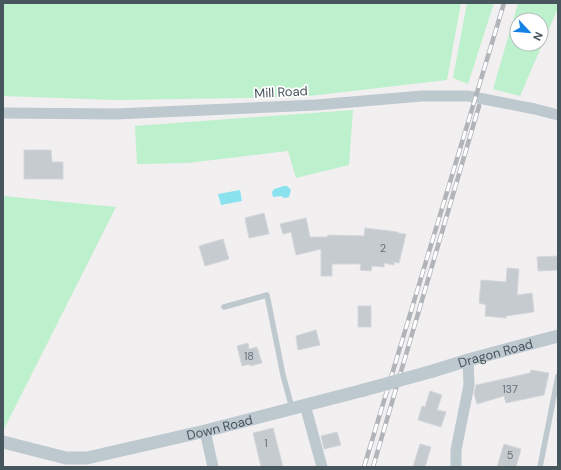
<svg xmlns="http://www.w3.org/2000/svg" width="561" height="470" font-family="'DM Sans',sans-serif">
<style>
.green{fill:#bdf0cc;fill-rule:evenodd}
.water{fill:#89e2ee}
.building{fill:#c6cbcf;stroke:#d3d6db}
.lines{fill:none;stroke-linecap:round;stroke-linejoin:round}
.service{stroke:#bdc8cf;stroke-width:5.5}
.minor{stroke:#bdc8cf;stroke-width:11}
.tertiary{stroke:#bdc8cf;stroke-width:13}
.rail-casing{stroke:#b1b5ba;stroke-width:4.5}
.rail{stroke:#fff;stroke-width:3;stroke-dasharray:9;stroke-linecap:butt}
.tertiary-bridge{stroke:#bdc8cf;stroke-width:13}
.labels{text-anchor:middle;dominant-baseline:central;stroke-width:3.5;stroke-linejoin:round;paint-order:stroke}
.number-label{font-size:11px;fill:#67727a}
.street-label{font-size:13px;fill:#47555d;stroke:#fff}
</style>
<rect width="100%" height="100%" fill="#f2eff0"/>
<!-- green -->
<g class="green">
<path d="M3,3h458l-14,77 -146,17 -184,3 -114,-4z"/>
<path d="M467,3h27l-26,81 -15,-6z"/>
<path d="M518,3h40v5l-38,88 -27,-7zM517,20h24v24h-24z"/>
<path d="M353,110l-4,55 -53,13 -8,-27 -100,12 -51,1 -2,-38z"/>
<path d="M3,196l113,11 -113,224z"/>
</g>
<!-- water -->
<g class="water">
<path d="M284,186h3l4,4 -2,7 -5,1 -3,-2 -8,1 -1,-5 2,-3z"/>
<path d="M240,190l2,11 -21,4 -3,-11z"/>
</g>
<!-- building -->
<g class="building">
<path d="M24,150h27l1,12h11v17h-39z"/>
<path d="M264,213l5,21 -20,4 -4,-20z"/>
<path d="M306,218l4,19h17l1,-2 36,1 1,-8 33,4v1l8,1 -7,29 -5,-1v3l-10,-2v4l-12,-1 -1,5 -11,-1 1,-6h-29v12h-11v-27l-25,6 -5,-23 -8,2 -3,-10z"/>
<path d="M223,239l6,20 -24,7 -6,-20z"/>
<path d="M558,256v14l-20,1 -1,-14z"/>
<path d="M507,268l12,1 -2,26 15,-2 2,19 -28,4v2l-21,-2 1,-11 -7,-2 2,-23 25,2z"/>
<rect x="358" y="306" width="13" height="21"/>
<path d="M316,330l4,15 -22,5 -2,-14z"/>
<path d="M248,343l1,6 8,-2 5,16 -12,3v-2l-8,2 -5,-20z"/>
<path d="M531,370l18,3 -5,22 -38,8 -2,-7 -27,8 -3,-11 2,-8 54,-12z"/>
<path d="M430,391l12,4 -5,15 9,2 -5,15 -23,-7 4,-14 3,1z"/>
<path d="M273,428l10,39h-22l-8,-34z"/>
<path d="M337,432l4,13 -17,4 -3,-13z"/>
<path d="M420,444l11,3 -6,20h-12z"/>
<path d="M504,444l17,5 -5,18h-19z"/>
</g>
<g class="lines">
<!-- service -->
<g class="service">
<path d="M224,307l43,-12 16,80 9,33"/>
<path d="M540,467l18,-91"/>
</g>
<!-- minor -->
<g class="minor">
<path d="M3,113l113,1 200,-9 106,-9h46l67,13 23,6"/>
<path d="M305,405l17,62"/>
<path d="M205,431l8,36"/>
<path d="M456,467v-17l13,-65 -1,-25"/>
</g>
<!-- tertiary -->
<g class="tertiary">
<path id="s1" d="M433,371l35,-11 90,-24"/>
<path id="s2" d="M3,442l63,16h21l118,-27 159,-41"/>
</g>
<!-- rail casing -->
<g class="rail-casing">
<g id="rail">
<path d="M364,467l140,-464"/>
<path d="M373,467l106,-361"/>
</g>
</g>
<!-- rail -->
<use href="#rail" class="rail"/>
<!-- tertiary-bridge -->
<path class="tertiary-bridge" d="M364,390l69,-19"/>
</g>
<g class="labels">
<!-- number labels -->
<g class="number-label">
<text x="383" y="248">2</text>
<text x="249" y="356">18</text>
<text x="510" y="389">137</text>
<text x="266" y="443">1</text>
<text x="510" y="455">5</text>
</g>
<!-- street labels -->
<g class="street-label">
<text transform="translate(281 92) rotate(-3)">Mill Road</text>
<text stroke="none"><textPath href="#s1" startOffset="65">Dragon Road</textPath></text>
<text stroke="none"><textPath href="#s2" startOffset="222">Down Road</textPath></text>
</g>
</g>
<!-- border -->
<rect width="561" height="470" fill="none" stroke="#47555d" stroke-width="8"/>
<!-- north arrow -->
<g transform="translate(529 32) rotate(116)"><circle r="19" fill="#ffffff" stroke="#b5bbbe"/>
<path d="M0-3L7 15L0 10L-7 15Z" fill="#1583e6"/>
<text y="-6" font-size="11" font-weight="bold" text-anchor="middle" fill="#47555d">N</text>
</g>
</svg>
